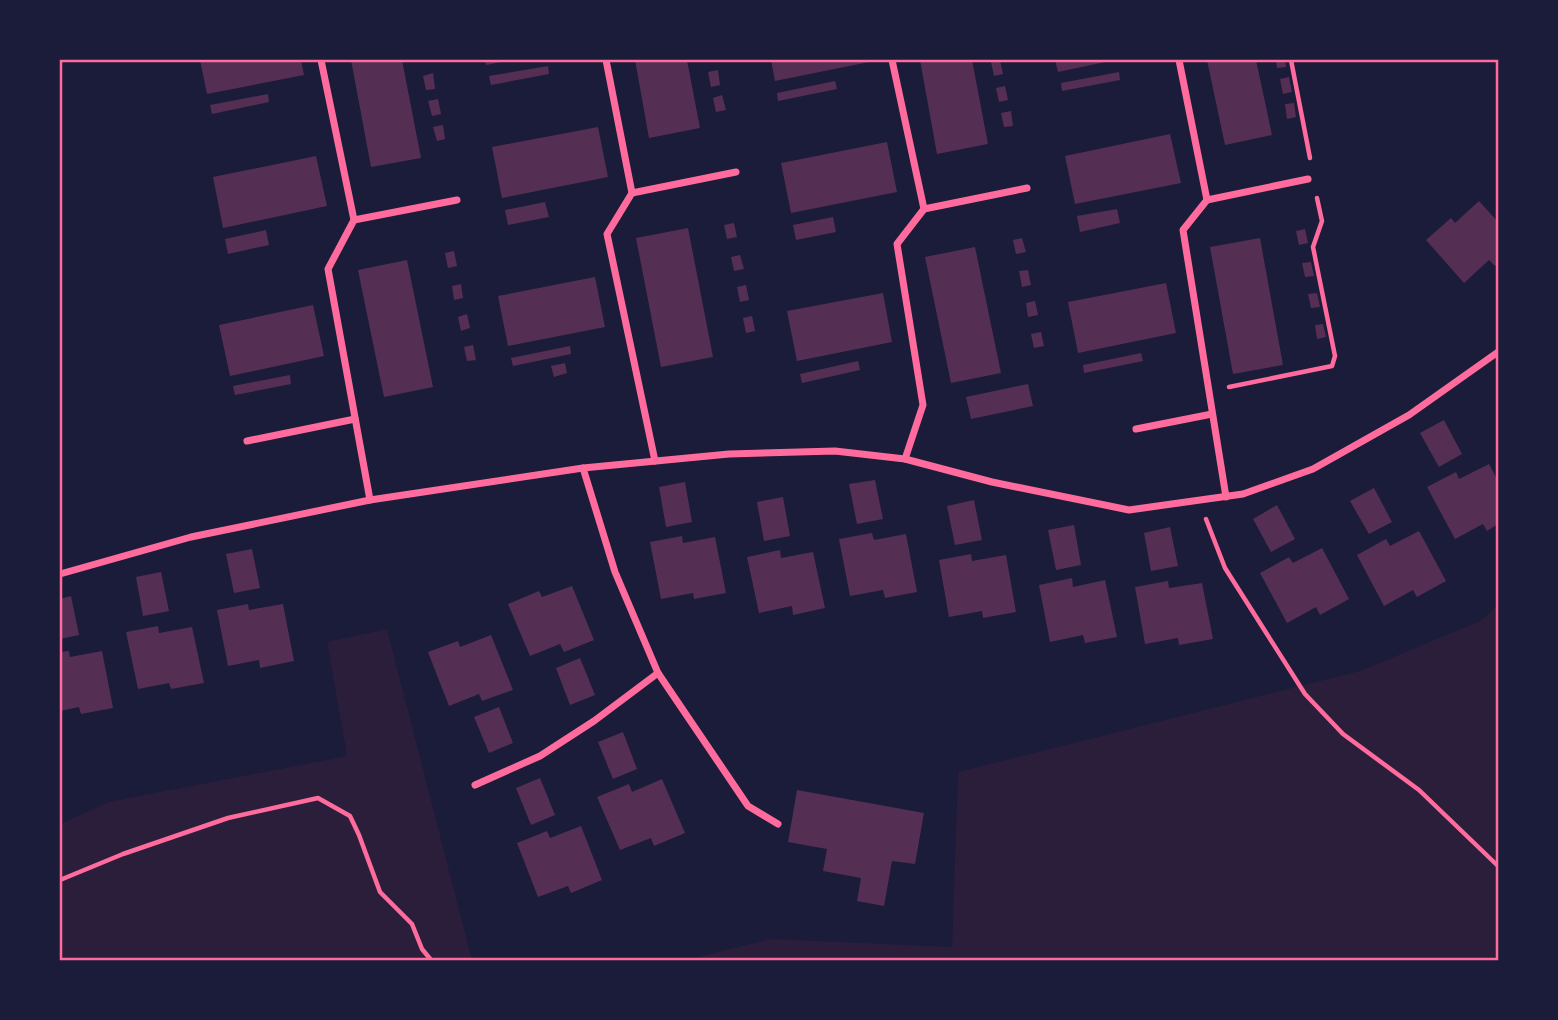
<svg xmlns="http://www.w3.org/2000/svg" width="1558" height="1020" font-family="'Roboto Condensed',sans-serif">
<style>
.green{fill:#2a1e3b}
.building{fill:#542f53}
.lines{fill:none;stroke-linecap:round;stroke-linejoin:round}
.path{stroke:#ff6b9d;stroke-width:4.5}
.minor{stroke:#ff6b9d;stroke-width:7}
.neatline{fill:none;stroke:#ff6b9d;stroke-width:2.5}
</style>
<rect width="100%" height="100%" fill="#1b1b3a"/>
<!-- green -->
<g class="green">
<path d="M1498,605v355h-812l85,-21 181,8 6,-175 402,-101 120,-50z"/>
<path d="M387,629l85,331h-412v-136l49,-22 238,-46 -20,-114z"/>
</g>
<!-- building -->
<g class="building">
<path d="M200,60h101l3,15 -97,19z"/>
<path d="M351,60h51l19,98 -50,9z"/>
<path d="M485,60h21v1l-20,4z"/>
<path d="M635,60h52l13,68 -51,10z"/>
<path d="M771,60h103v1l-99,20z"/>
<path d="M920,60h52l16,84 -51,10z"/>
<path d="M1000,60l3,14 -9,2 -3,-14z"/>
<path d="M1055,60h55v1l-52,11z"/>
<path d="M1207,60h49l16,75 -47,10z"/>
<path d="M1276,60h9l1,7 -9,1z"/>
<path d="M548,66l1,8 -58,11 -2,-9z"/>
<path d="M718,70l2,15 -9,2 -3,-15z"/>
<path d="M1119,72l1,8 -58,11 -1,-8z"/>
<path d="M433,73l2,16 -9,1 -3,-14z"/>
<path d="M1289,77l3,15 -9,2 -3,-15z"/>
<path d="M835,81l2,8 -59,12 -1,-8z"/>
<path d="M1005,86l3,14 -9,2 -3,-14z"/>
<path d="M268,94l1,8 -57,12 -2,-9z"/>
<path d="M722,95l4,15 -10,2 -3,-14z"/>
<path d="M438,99l3,15 -9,2 -4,-15z"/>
<path d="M1294,103l2,14 -9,2 -2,-15z"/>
<path d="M1011,111l2,15 -9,1 -3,-14z"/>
<path d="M443,125l2,14 -8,2 -4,-14z"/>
<path d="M598,127l10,50 -106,21 -10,-51z"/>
<path d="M1170,134l11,49 -106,21 -10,-48z"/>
<path d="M887,142l10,50 -106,21 -10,-50z"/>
<path d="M316,156l11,50 -104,22 -10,-51z"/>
<path d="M1479,201l19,21v41l-3,3 -6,-6 -25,23 -38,-43 25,-22 4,5z"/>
<path d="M545,202l4,15 -41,8 -3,-15z"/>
<path d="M1117,209l3,14 -40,9 -3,-16z"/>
<path d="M833,217l3,15 -40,8 -3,-15z"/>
<path d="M734,223l3,14 -10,2 -3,-14z"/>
<path d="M688,228l25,129 -52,10 -25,-129z"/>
<path d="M1305,229l3,14 -9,2 -3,-14z"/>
<path d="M266,230l3,15 -41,9 -3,-15z"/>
<path d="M1022,238l4,14 -10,2 -3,-14z"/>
<path d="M1260,238l23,127 -50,9 -23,-127z"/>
<path d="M975,247l26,126 -50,10 -26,-126z"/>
<path d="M454,251l3,15 -9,2 -3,-15z"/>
<path d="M740,255l4,14 -10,2 -3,-14z"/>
<path d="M407,260l26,127 -49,10 -26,-127z"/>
<path d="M1311,262l3,14 -9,1 -3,-14z"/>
<path d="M1028,270l3,15 -9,2 -3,-16z"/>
<path d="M595,277l10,50 -97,19 -10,-50z"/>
<path d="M1166,283l10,50 -98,20 -10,-51z"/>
<path d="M461,284l2,14 -9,2 -2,-14z"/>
<path d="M746,285l3,15 -9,2 -3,-15z"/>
<path d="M883,293l9,49 -95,19 -10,-50z"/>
<path d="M1317,293l3,14 -9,1 -3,-14z"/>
<path d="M1035,301l3,14 -10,2 -2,-14z"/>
<path d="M313,305l11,51 -94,20 -11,-51z"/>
<path d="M467,314l3,14 -9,3 -3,-14z"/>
<path d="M752,316l3,15 -9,2 -3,-15z"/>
<path d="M1323,324l3,13 -9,2 -2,-14z"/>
<path d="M1041,332l3,14 -10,2 -3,-14z"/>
<path d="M473,345l3,15 -9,1 -3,-14z"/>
<path d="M570,346l1,8 -58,12 -2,-8z"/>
<path d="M1141,353l2,8 -59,12 -1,-8z"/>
<path d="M858,361l2,9 -58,13 -2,-9z"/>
<path d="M565,363l2,10 -13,4 -3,-11z"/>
<path d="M290,375l1,9 -56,11 -2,-9z"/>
<path d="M1028,384l5,22 -62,13 -5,-22z"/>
<path d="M1444,420l18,34 -23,13 -19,-34z"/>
<path d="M1489,464l9,17v43l-11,7 -4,-7 -28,15 -28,-52 29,-15 3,7z"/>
<path d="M875,480l8,39 -26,5 -8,-40z"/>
<path d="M685,482l7,40 -26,5 -7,-40z"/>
<path d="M1374,488l18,34 -23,12 -19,-33z"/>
<path d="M783,497l7,39 -26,5 -7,-39z"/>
<path d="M974,500l8,40 -27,5 -8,-39z"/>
<path d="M1277,505l18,34 -24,13 -18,-33z"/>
<path d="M1074,525l7,40 -25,5 -8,-40z"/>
<path d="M1170,527l8,39 -27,5 -7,-38z"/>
<path d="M1419,531l27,50 -29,16 -4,-7 -29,16 -27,-51 29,-16 4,7z"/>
<path d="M872,533l2,7 32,-6 11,58 -32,6 -2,-8 -33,6 -11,-57z"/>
<path d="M682,536l1,7 32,-6 11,56 -32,6 -1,-6 -32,6 -11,-57z"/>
<path d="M1322,548l27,51 -29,16 -4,-8 -29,16 -27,-50 29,-16 4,6z"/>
<path d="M252,549l8,39 -26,5 -8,-39z"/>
<path d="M780,550l1,8 32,-6 12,56 -32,7 -1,-9 -33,7 -12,-56z"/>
<path d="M971,554l1,7 34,-6 10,57 -33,6 -1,-7 -33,6 -10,-57z"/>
<path d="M161,572l8,39 -26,5 -7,-39z"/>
<path d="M1072,578l1,9 32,-7 12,57 -32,6 -2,-8 -33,7 -11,-57z"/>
<path d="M1168,581l1,7 33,-5 11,56 -34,6 -1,-7 -33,6 -10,-57z"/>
<path d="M572,586l22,54 -30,12 -4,-8 -30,12 -22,-52 31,-13 3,6z"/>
<path d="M71,596l8,39 -19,4v-40z"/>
<path d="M248,604l1,6 34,-6 11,57 -34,7 -1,-8 -31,6 -11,-56z"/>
<path d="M158,626l1,7 33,-6 12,56 -33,6 -2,-6 -31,6 -12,-57z"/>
<path d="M491,635l22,55 -31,11 -3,-7 -30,12 -21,-54 30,-11 2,6z"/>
<path d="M69,651l1,6 32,-6 11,57 -32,6 -2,-7 -19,4v-59z"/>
<path d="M580,658l15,37 -25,10 -14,-37z"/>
<path d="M499,707l14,36 -24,10 -15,-36z"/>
<path d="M623,732l14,37 -24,10 -15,-37z"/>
<path d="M540,778l15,37 -24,10 -15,-37z"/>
<path d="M662,779l23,54 -31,13 -3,-8 -31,12 -23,-53 32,-13 3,8z"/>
<path d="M797,790l127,23 -9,51 -23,-3 -8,45 -27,-5 4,-23 -38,-7 4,-22 -39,-7z"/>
<path d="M581,826l21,54 -31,13 -3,-7 -30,11 -21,-54 30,-12 3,7z"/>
</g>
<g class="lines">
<!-- path -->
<g class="path">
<path d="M1291,60l19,98"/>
<path d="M1229,387l103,-21 3,-10 -22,-109 9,-26 -5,-23"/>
<path d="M1206,519l19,49 80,126 38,40 76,56 79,76"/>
<path d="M60,880l63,-26 105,-36 90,-20 32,18 9,19 21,57 32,32 10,25 9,11"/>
</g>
<!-- minor -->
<g class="minor">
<path d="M321,60l33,160 -26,49 42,231"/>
<path d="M606,60l26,133 -25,41 48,227"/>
<path d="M892,60l32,149 -27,35 26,161 -18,54"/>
<path d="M1179,60l28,140 -24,30 43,267"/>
<path d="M632,193l104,-21"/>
<path d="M1207,200l101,-21"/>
<path d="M924,209l103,-21"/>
<path d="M354,220l103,-20"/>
<path d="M1136,429l76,-15"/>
<path d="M247,441l108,-22"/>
<path d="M583,468l32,104 43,101 90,133 30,18"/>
<path d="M60,574l131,-37 179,-37 213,-32 146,-14 106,-3 70,8 87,23 137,28 114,-16 70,-25 96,-54 89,-63"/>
<path d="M475,785l65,-29 54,-35 64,-48"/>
</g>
</g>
<!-- border -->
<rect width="1558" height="1020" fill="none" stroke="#1b1b3a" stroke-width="122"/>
<rect x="61" y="61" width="1436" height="898" class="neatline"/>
</svg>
